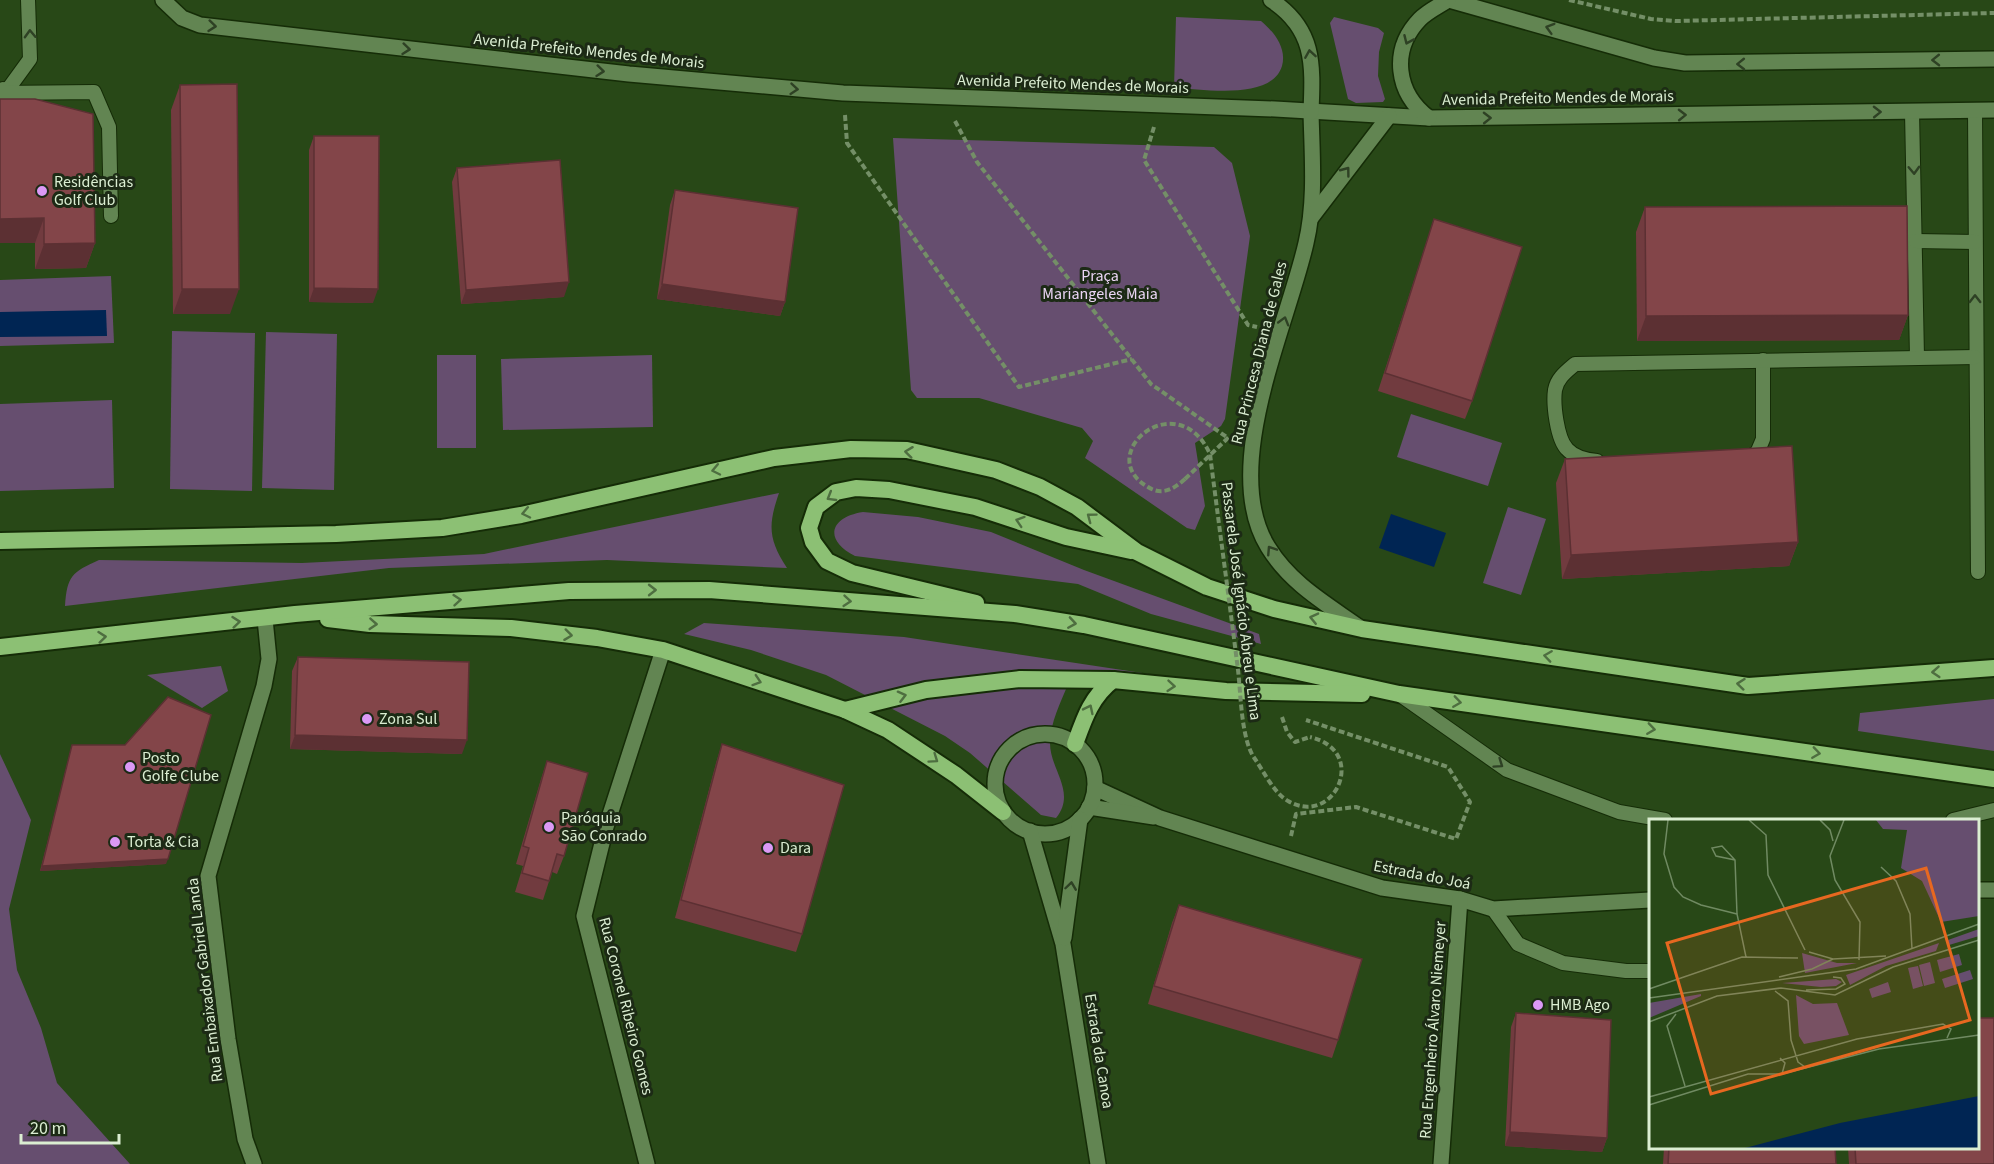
<svg xmlns="http://www.w3.org/2000/svg" width="1994" height="1164" font-family="'Source Sans 3',sans-serif">
<style>
.green{fill:#664e6f}
.water{fill:#002553}
.lines{fill:none;stroke-linecap:round;stroke-linejoin:round}
.service-casing{stroke:#152c07;stroke-width:16}
.minor-casing{stroke:#152c07;stroke-width:18}
.tertiary-casing{stroke:#152c07;stroke-width:18}
.trunk-casing{stroke:#152c07;stroke-width:20}
.path{stroke:#748f67;stroke-width:4;stroke-dasharray:6 3;stroke-linecap:butt}
.service{stroke:#628552;stroke-width:14}
.minor{stroke:#628552;stroke-width:15}
.tertiary{stroke:#628552;stroke-width:15}
.trunk{stroke:#8cc074;stroke-width:16}
.path-bridge{stroke:#748f67;stroke-width:4;stroke-dasharray:6 3;stroke-linecap:butt}
.wall{fill:#713b3f}
.shaded-wall{fill:#5c3033}
.building{fill:#834549;stroke:#5c3033;stroke-width:1.5}
.oneway{stroke:#2e4124}
.oneway2{stroke:#4e6e40}
.poi-dot{fill:#db99f5;stroke:#1c2a15;stroke-width:2}
.labels{text-anchor:middle;dominant-baseline:central;stroke-width:6;stroke-linejoin:round;paint-order:stroke}
.street-label{font-size:16px;fill:#dbeed2;stroke:#1c2a15}
.poi-label{font-size:16px;fill:#dbeed2;stroke:#1c2a15;text-anchor:start}
.park-label{font-size:16px;fill:#ebd5f5;stroke:#1c2a15}
.inset-road{fill:none;stroke:#708a62;stroke-width:1.5}
.view{fill:#e76820;fill-opacity:0.15;stroke:#e76820;stroke-width:3}
.inset-edge{fill:none;stroke:#dbeed2;stroke-width:3}
</style>
<rect width="100%" height="100%" fill="#284817"/>
<!-- green -->
<g class="green">
<path d="M1176,17l85,4c13,11 26,27 21,45 -11,35 -78,23 -108,22z"/>
<path d="M1334,17l44,11 6,5 -5,19 -1,24 7,23 -2,3 -27,1 -8,-4 -18,-76z"/>
<path d="M893,138l321,9 18,16 18,73 -25,183 -4,7 -26,17 10,63 -10,24 -8,-2 -102,-70 8,-17 -11,-13 -103,-30h-62l-6,-8z"/>
<path d="M111,276l3,67 -114,3v-66z"/>
<path d="M172,331l83,2 -3,158 -82,-2z"/>
<path d="M266,332l71,2 -3,156 -72,-2z"/>
<rect x="437" y="355" width="39" height="93"/>
<path d="M652,355l1,72 -150,3 -2,-71z"/>
<path d="M112,400l2,88 -114,3v-87z"/>
<path d="M1411,414l91,29 -14,43 -91,-29z"/>
<path d="M779,493c-11,32 -11,46 8,75l-180,-8 -218,8 -324,38c2,-30 7,-34 34,-46l203,3 182,-9z"/>
<path d="M1508,507l38,12 -25,76 -38,-12z"/>
<path d="M863,512l55,5 73,15 93,38 175,64 2,10 -110,-30 -73,-30 -223,-28c-32,-16 -25,-39 8,-44z"/>
<path d="M704,623l200,14 245,37 -81,10c-7,18 -18,39 -18,59 0,27 27,49 6,75l-15,-3 -71,-62 -25,-17 -119,-61 -75,-25 -67,-16z"/>
<path d="M221,666l7,25 -26,17 -55,-33z"/>
<path d="M1994,699v52l-136,-20 2,-18z"/>
<path d="M0,754l31,66 -22,89 8,61 24,58 16,55 73,81h-130z"/>
</g>
<!-- water -->
<g class="water">
<path d="M106,310l1,26 -107,1v-25z"/>
<path d="M1391,514l55,19 -12,34 -55,-19z"/>
</g>
<g class="lines">
<!-- service casing -->
<g class="service-casing">
<g id="service">
<path d="M3,89l3,3 24,-33 -2,-59"/>
<path d="M0,93l94,-1 15,35 2,89"/>
<path d="M1975,110l3,462"/>
<path d="M1912,112l5,245"/>
<path d="M1916,241l59,1"/>
<path d="M1748,457l9,-4 6,-14v-79"/>
<path d="M1597,461c-10,-1 -23,-4 -30,-12 -10,-10 -14,-45 -12,-59 2,-12 12,-19 20,-26l400,-7"/>
<path d="M1399,694l108,76 112,42 46,8"/>
<path d="M1953,820l41,-10"/>
<path d="M1493,909l25,35 45,19 63,8h24"/>
</g>
</g>
<!-- minor casing -->
<g class="minor-casing">
<g id="minor">
<path d="M1311,112c1,43 5,89 -5,131 -19,84 -87,225 -38,304 22,36 57,56 91,80"/>
<path d="M1095,788l65,30 222,70 78,11 33,10 157,-9"/>
<path d="M1089,807l65,10"/>
<path d="M1978,890h16"/>
<path d="M254,1164l-9,-25 -17,-100 -20,-163 56,-190 5,-27 -4,-40"/>
<path d="M647,1164l-63,-248 22,-89 57,-177"/>
<path d="M1441,1164l19,-265"/>
</g>
</g>
<!-- tertiary casing -->
<g class="tertiary-casing">
<g id="tertiary">
<path d="M163,0l19,18 18,7 429,49 214,19 432,16 154,9 565,-8"/>
<path d="M1271,0c44,29 42,64 40,112"/>
<path d="M1449,0l205,58 31,5 309,-4"/>
<path d="M1429,118c-33,-25 -39,-68 -9,-99 8,-8 19,-13 28,-19"/>
<path d="M1311,218l78,-102"/>
<circle cx="1045" cy="784" r="50"/>
<path d="M1030,831l33,113 35,220"/>
<path d="M1064,938l16,-119"/>
</g>
</g>
<!-- trunk casing -->
<g class="trunk-casing">
<g id="trunk">
<path d="M0,541l336,-7 106,-6 79,-13 253,-57 77,-9 56,1 89,20 44,17 37,20 60,45 70,35 67,22 88,20 386,57 246,-18"/>
<path d="M976,603l-124,-30 -25,-12 -14,-19 -4,-14 7,-21 20,-15 20,-4 33,2 86,17 91,30 65,14"/>
<path d="M328,619l42,5 141,4 86,10 66,12 182,60 43,20 68,45 47,37"/>
<path d="M0,647l295,-33 274,-23 140,-1 306,24 69,11 315,69 595,85"/>
<path d="M845,710l81,-20 94,-11 93,1 113,11 136,3"/>
<path d="M1075,744c9,-25 16,-47 38,-64"/>
</g>
</g>
<!-- path -->
<g class="path">
<path d="M1569,0l82,19 25,2 318,-8"/>
<path d="M845,115l2,28 172,244 113,-28"/>
<path d="M955,121l22,41 174,222 77,54"/>
<path d="M1154,127l-10,33 104,165 9,2"/>
<path d="M1185,479l45,-43"/>
<path d="M1282,717l5,15 8,10 15,-5"/>
<path d="M1291,836l5,-22 60,-7 100,32 14,-37 -22,-35 -142,-47"/>
</g>
<!-- service -->
<use href="#service" class="service"/>
<!-- minor -->
<use href="#minor" class="minor"/>
<!-- tertiary -->
<use href="#tertiary" class="tertiary"/>
<!-- trunk -->
<use href="#trunk" class="trunk"/>
<!-- path-bridge -->
<path class="path-bridge" d="M1185,479c-11,10 -23,17 -37,8 -56,-32 29,-104 62,-33 9,72 19,144 28,216 3,25 3,70 17,89 9,13 19,34 33,42 46,27 82,-50 22,-64"/>
</g>
<!-- wall -->
<g class="wall">
<path d="M180,85l50,229h-57l-2,-204z"/>
<path d="M0,99l95,144 -9,25 -51,1v-26z"/>
<path d="M314,136l59,167 -64,-1v-152z"/>
<path d="M457,168l107,129 -103,7 -9,-122z"/>
<path d="M675,190l110,112 -5,14 -123,-17 13,-94z"/>
<path d="M1645,207l263,108 -9,25 -262,1 -1,-109z"/>
<path d="M1434,219l38,182 -7,18 -87,-28z"/>
<path d="M1565,459l233,83 -9,24 -227,13 -6,-96z"/>
<path d="M298,657l164,97 -172,-5 2,-78z"/>
<path d="M722,744l80,190 -6,18 -121,-34 41,-155z"/>
<path d="M72,745h53l41,119 -126,7z"/>
<path d="M547,761l17,95 -7,18 -5,-2 -9,28 -28,-8 8,-26 -7,-2 25,-85z"/>
<path d="M1179,905l159,135 -6,18 -184,-54 24,-81z"/>
<path d="M1516,1013l91,125 -5,14 -97,-6 6,-119z"/>
<path d="M1664,1148h171l1,16h-173z"/>
<path d="M1848,1148h129l17,16h-145z"/>
</g>
<!-- shaded-wall -->
<g class="shaded-wall">
<path d="M44,218l-9,25h-35v-24z"/>
<path d="M95,243l-9,25 -51,1 9,-25z"/>
<path d="M569,282l-5,15 -103,7 5,-14z"/>
<path d="M662,284l123,18 -5,14 -123,-17z"/>
<path d="M314,288l64,1 -5,14 -64,-1z"/>
<path d="M182,289h57l-9,25h-57z"/>
<path d="M1908,315l-9,25 -262,1 9,-25z"/>
<path d="M1798,542l-9,24 -227,13 9,-24z"/>
<path d="M295,735l172,5 -5,14 -172,-5z"/>
<path d="M168,859l-2,5 -126,7 2,-5z"/>
<path d="M1510,1132l97,6 -5,14 -97,-6z"/>
</g>
<!-- building -->
<g class="building">
<path d="M237,84l2,205h-57l-2,-204z"/>
<path d="M0,99h35l58,15 2,129 -51,1v-26l-44,1z"/>
<path d="M314,136h65l-1,153 -64,-1z"/>
<path d="M560,160l9,122 -103,8 -9,-122z"/>
<path d="M675,190l123,18 -13,94 -123,-18z"/>
<path d="M1907,206l1,109 -262,1 -1,-109z"/>
<path d="M1434,219l88,28 -50,154 -87,-28z"/>
<path d="M1792,446l6,96 -227,13 -6,-96z"/>
<path d="M298,657l171,5 -2,78 -172,-5z"/>
<path d="M168,697l43,18 -43,144 -126,7 30,-121h53z"/>
<path d="M722,744l122,41 -42,149 -121,-34z"/>
<path d="M547,761l41,12 -24,83 -7,-2 -8,27 -27,-8 7,-25 -6,-2z"/>
<path d="M1179,905l183,54 -24,81 -184,-54z"/>
<path d="M1516,1013l95,7 -4,118 -97,-6z"/>
<path d="M1977,1018h17v146h-138l-1,-16h122z"/>
<path d="M1669,1148h166l1,16h-168z"/>
</g>
<!-- one-way arrows -->
<defs><path id="oneway-chevron" d="M-2-3.5L2.5 0L-2 3.5" fill="none" stroke-width="1.6" stroke-linecap="round" stroke-linejoin="round" transform="scale(1.5)"/></defs>
<g class="oneway">
<use href="#oneway-chevron" transform="translate(212 26) rotate(6)"/>
<use href="#oneway-chevron" transform="translate(1550 28) rotate(-164)"/>
<use href="#oneway-chevron" transform="translate(30 34) rotate(-92)"/>
<use href="#oneway-chevron" transform="translate(1408 40) rotate(114)"/>
<use href="#oneway-chevron" transform="translate(406 49) rotate(6)"/>
<use href="#oneway-chevron" transform="translate(1310 54) rotate(-99)"/>
<use href="#oneway-chevron" transform="translate(1936 60) rotate(179)"/>
<use href="#oneway-chevron" transform="translate(1741 64) rotate(179)"/>
<use href="#oneway-chevron" transform="translate(600 71) rotate(6)"/>
<use href="#oneway-chevron" transform="translate(794 89) rotate(5)"/>
<use href="#oneway-chevron" transform="translate(1877 112) rotate(-1)"/>
<use href="#oneway-chevron" transform="translate(1682 115) rotate(-1)"/>
<use href="#oneway-chevron" transform="translate(1487 118) rotate(-1)"/>
<use href="#oneway-chevron" transform="translate(1914 170) rotate(88)"/>
<use href="#oneway-chevron" transform="translate(1346 171) rotate(-53)"/>
<use href="#oneway-chevron" transform="translate(1975 299) rotate(-90)"/>
<use href="#oneway-chevron" transform="translate(1284 321) rotate(-74)"/>
<use href="#oneway-chevron" transform="translate(1271 550) rotate(-123)"/>
<use href="#oneway-chevron" transform="translate(1499 764) rotate(35)"/>
<use href="#oneway-chevron" transform="translate(1071 886) rotate(-82)"/>
</g>
<g class="oneway2">
<use href="#oneway-chevron" transform="translate(909 452) rotate(-173)"/>
<use href="#oneway-chevron" transform="translate(716 470) rotate(168)"/>
<use href="#oneway-chevron" transform="translate(831 497) rotate(149)"/>
<use href="#oneway-chevron" transform="translate(526 513) rotate(168)"/>
<use href="#oneway-chevron" transform="translate(1091 517) rotate(-143)"/>
<use href="#oneway-chevron" transform="translate(1020 521) rotate(-162)"/>
<use href="#oneway-chevron" transform="translate(652 590)"/>
<use href="#oneway-chevron" transform="translate(457 600) rotate(-5)"/>
<use href="#oneway-chevron" transform="translate(847 601) rotate(5)"/>
<use href="#oneway-chevron" transform="translate(1314 618) rotate(-167)"/>
<use href="#oneway-chevron" transform="translate(236 622) rotate(-6)"/>
<use href="#oneway-chevron" transform="translate(1072 623) rotate(9)"/>
<use href="#oneway-chevron" transform="translate(373 624) rotate(4)"/>
<use href="#oneway-chevron" transform="translate(568 635) rotate(7)"/>
<use href="#oneway-chevron" transform="translate(102 637) rotate(-6)"/>
<use href="#oneway-chevron" transform="translate(1548 656) rotate(-172)"/>
<use href="#oneway-chevron" transform="translate(1936 672) rotate(176)"/>
<use href="#oneway-chevron" transform="translate(757 681) rotate(18)"/>
<use href="#oneway-chevron" transform="translate(1741 684) rotate(-174)"/>
<use href="#oneway-chevron" transform="translate(1171 686) rotate(5)"/>
<use href="#oneway-chevron" transform="translate(902 696) rotate(-14)"/>
<use href="#oneway-chevron" transform="translate(1457 702) rotate(8)"/>
<use href="#oneway-chevron" transform="translate(1089 709) rotate(-64)"/>
<use href="#oneway-chevron" transform="translate(1651 729) rotate(8)"/>
<use href="#oneway-chevron" transform="translate(1816 753) rotate(8)"/>
<use href="#oneway-chevron" transform="translate(934 759) rotate(35)"/>
</g>
<!-- markers -->
<g class="poi-dot">
<circle cx="42" cy="191" r="6"/>
<circle cx="367" cy="719" r="6"/>
<circle cx="130" cy="767" r="6"/>
<circle cx="549" cy="827" r="6"/>
<circle cx="115" cy="842" r="6"/>
<circle cx="768" cy="848" r="6"/>
<circle cx="1538" cy="1005" r="6"/>
</g>
<g class="labels">
<!-- street labels -->
<g class="street-label">
<text transform="translate(589 51) rotate(6)">Avenida Prefeito Mendes de Morais</text>
<text transform="translate(1073 84) rotate(2)">Avenida Prefeito Mendes de Morais</text>
<text transform="translate(1558 98) rotate(-1)">Avenida Prefeito Mendes de Morais</text>
<text transform="translate(1259 353) rotate(-76)">Rua Princesa Diana de Gales</text>
<text transform="translate(1241 601) rotate(83)">Passarela José Ignácio Abreu e Lima</text>
<text transform="translate(1422 875) rotate(11)">Estrada do Joá</text>
<text transform="translate(205 980) rotate(-97)">Rua Embaixador Gabriel Landa</text>
<text transform="translate(626 1006) rotate(76)">Rua Coronel Ribeiro Gomes</text>
<text transform="translate(1433 1030) rotate(-86)">Rua Engenheiro Álvaro Niemeyer</text>
<text transform="translate(1099 1051) rotate(81)">Estrada da Canoa</text>
</g>
<!-- poi labels -->
<g class="poi-label">
<text x="54" y="182">Residências<tspan x="54" dy="18">Golf Club</tspan></text>
<text x="379" y="719">Zona Sul</text>
<text x="142" y="758">Posto<tspan x="142" dy="18">Golfe Clube</tspan></text>
<text x="561" y="818">Paróquia<tspan x="561" dy="18">São Conrado</tspan></text>
<text x="127" y="842">Torta &amp; Cia</text>
<text x="780" y="848">Dara</text>
<text x="1550" y="1005">HMB Ago</text>
</g>
<!-- park labels -->
<g class="park-label">
<text x="1100" y="276">Praça<tspan x="1100" dy="18">Mariangeles Maia</tspan></text>
</g>
</g>
<!-- overview -->
<g transform="translate(1649 819)">
<rect width="330" height="330" fill="#284817"/>
<path d="M227,1h103v96l-38,6 -19,-41 -21,-13 6,-38 -24,-1zM330,110v7l-30,9 -1,-5zM290,124l-3,8 -50,15 -36,19 -4,-10zM153,134l35,10h20l-52,10zM310,135l3,11 -22,7 -3,-12zM281,143l5,21 -11,3 -5,-21zM269,147l5,20 -10,3 -5,-21zM321,151l3,9 -28,9 -3,-9zM187,160l6,3 -6,4 -15,1 -39,-4zM239,163l3,10 -19,6 -3,-9zM52,175v2l-52,22v-15zM147,176l17,9 24,-1 12,32 -45,9 -5,-8z" fill="#664e6f"/>
<path d="M330,277v52h-234l95,-25z" fill="#002553"/>
<path class="inset-road" d="M19,1l-4,34 10,33 9,10 18,8 36,9M100,1l17,15 2,40 37,75M171,1l10,10 3,11M195,1l-14,36 5,24 25,42 -1,38M86,41l-19,-4 -4,-8 10,-2 13,14 2,54 9,43M232,48l15,14 14,33 2,35M160,133l24,7 53,-3M130,158l33,-8 21,-10M0,170l93,-32 56,1M157,171l30,-1 9,-5 -4,-6 -8,-1M126,172l13,10 3,39 7,22 7,5M0,179l207,-29 123,-45M27,195l-9,12 18,60M0,203l68,-26 64,-8 54,7 58,-28 86,-27M131,239l5,5 -3,11M0,278l208,-58 86,-15 8,5 -4,9M0,286l99,-31h34l97,-25 100,-14"/>
<path class="view" d="M277,49l44,152 -259,74 -44,-151z"/>
<rect width="330" height="330" class="inset-edge"/>
</g>
<!-- scale -->
<path d="M21 1134v9h98v-9" fill="none" stroke="#dbeed2" stroke-width="3"/>
<text x="30" y="1134" font-size="18" fill="#dbeed2" stroke="#1c2a15" stroke-width="4.5" paint-order="stroke">20 m</text>
</svg>
